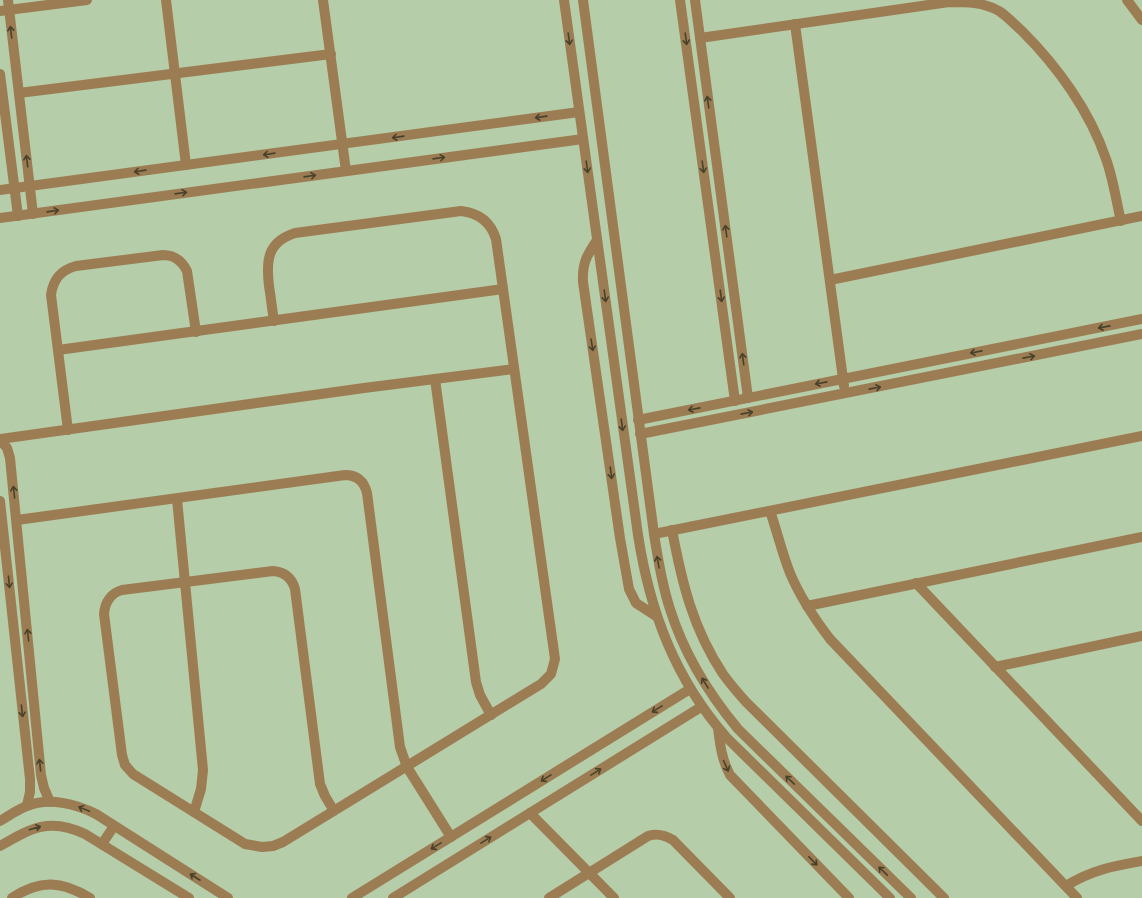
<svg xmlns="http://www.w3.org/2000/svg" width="1142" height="898" font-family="'Varela Round',sans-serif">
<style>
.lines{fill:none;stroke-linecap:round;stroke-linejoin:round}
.street{stroke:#9c7d53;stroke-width:10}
.oneway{stroke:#48422b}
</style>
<rect width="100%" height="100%" fill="#b6cda9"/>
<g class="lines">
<!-- street -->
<g class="street">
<path d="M8,0l25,214"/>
<path d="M166,0l20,165"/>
<path d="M323,0l23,171"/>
<path d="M564,0l74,535c12,77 37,144 89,203l163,160"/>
<path d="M583,0l71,534c4,26 8,51 16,75 14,45 39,85 68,120l173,169"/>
<path d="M680,0l55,401"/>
<path d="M695,0l53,398"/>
<path d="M1127,0l15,20"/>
<path d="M0,11l87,-11"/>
<path d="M795,24l49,362"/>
<path d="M700,38l249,-36c17,0 34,0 50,9 8,5 15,13 23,20 35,35 68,80 84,128 7,19 10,41 15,62"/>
<path d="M0,74l18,142"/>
<path d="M19,93l312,-39"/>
<path d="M0,190l579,-78"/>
<path d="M0,218l583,-79"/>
<path d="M597,240c-10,15 -15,23 -14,42l37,256 9,51 7,14 20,13"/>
<path d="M830,280l312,-64"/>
<path d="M274,321c-2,-12 -3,-23 -5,-35 -3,-25 -2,-44 26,-53l166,-22c18,2 30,12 35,28l59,420 -4,15 -10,10 -258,158 -10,4 -11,1 -17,-3 -112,-70 -8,-9 -3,-10 -18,-141c1,-12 7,-21 18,-24l151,-19c12,1 19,7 22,18l25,195 5,12 9,15"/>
<path d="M58,350l445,-61"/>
<path d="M435,379l41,303 4,13 11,20"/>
<path d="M638,420l504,-101"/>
<path d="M68,430l-17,-135c2,-16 10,-25 25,-29l87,-11c11,0 19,6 24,16l9,61"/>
<path d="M640,434l502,-100"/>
<path d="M0,439l364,-51 150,-19"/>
<path d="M0,440l7,8 3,10 31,317 3,13 6,14"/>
<path d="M177,499l26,271 -2,19 -7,23"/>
<path d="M0,501l30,278v13l-3,13"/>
<path d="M770,511c7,20 12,42 20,62 10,24 24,45 40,66l247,259"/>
<path d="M17,520l328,-45c12,0 19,6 22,18l33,254 7,20 44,70"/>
<path d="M672,530c10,53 21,99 51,144 7,10 15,19 23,28l198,196"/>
<path d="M654,534l488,-98"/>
<path d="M916,583l226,238"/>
<path d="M807,606l335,-69"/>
<path d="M995,667l147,-31"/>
<path d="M718,728c2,17 4,32 12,47l119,123"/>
<path d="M530,813l84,85"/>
<path d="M0,821c9,-5 18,-12 27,-15 22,-9 49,-2 69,8l132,84"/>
<path d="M102,844l12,-18"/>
<path d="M0,846c31,-18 50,-29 85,-12l104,64"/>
<path d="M1066,886c25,-16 48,-20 76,-25"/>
<path d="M12,898c28,-19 50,-17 78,0"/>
<path d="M352,898l338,-209"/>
<path d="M393,898l308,-191"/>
<path d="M549,898l99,-62c10,-3 17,-1 25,4l57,58"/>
</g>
</g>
<!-- one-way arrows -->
<defs><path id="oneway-shaft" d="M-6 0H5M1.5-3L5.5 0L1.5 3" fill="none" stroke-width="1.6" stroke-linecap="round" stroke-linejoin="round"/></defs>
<g class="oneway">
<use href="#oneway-shaft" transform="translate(11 32) rotate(-97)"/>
<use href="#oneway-shaft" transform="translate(569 39) rotate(82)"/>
<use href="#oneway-shaft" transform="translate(686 39) rotate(82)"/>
<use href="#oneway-shaft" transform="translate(708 102) rotate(-98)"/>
<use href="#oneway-shaft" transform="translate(541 117) rotate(172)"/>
<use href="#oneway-shaft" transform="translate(398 137) rotate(172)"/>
<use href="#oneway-shaft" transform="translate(269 154) rotate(172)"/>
<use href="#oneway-shaft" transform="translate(439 158) rotate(-8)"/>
<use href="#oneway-shaft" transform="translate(27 161) rotate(-97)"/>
<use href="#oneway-shaft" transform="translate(587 167) rotate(82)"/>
<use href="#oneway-shaft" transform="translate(703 167) rotate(82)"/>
<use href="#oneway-shaft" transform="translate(140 171) rotate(172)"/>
<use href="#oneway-shaft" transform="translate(310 176) rotate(-8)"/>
<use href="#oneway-shaft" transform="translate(181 193) rotate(-8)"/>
<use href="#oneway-shaft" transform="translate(53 211) rotate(-8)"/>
<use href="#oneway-shaft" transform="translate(726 231) rotate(-98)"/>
<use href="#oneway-shaft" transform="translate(605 296) rotate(82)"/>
<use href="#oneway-shaft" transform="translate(721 296) rotate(82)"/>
<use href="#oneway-shaft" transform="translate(1104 327) rotate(169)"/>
<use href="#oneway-shaft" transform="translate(592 345) rotate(81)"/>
<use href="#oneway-shaft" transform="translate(976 352) rotate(169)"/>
<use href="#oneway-shaft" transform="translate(1029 357) rotate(-11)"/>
<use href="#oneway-shaft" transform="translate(743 359) rotate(-98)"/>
<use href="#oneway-shaft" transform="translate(821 383) rotate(169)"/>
<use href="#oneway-shaft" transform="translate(875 388) rotate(-11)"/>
<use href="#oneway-shaft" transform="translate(694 409) rotate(169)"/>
<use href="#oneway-shaft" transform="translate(747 413) rotate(-11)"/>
<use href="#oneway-shaft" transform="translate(622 425) rotate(82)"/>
<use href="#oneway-shaft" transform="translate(611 473) rotate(82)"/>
<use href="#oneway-shaft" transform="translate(14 492) rotate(-96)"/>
<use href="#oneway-shaft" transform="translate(658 562) rotate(-101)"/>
<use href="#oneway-shaft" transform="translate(9 582) rotate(84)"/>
<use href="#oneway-shaft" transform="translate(28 635) rotate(-96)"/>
<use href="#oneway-shaft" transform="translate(705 683) rotate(-122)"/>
<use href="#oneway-shaft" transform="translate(657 709) rotate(148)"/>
<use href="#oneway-shaft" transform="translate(22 711) rotate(84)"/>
<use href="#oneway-shaft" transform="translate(40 765) rotate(-96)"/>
<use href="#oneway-shaft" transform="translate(726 766) rotate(66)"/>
<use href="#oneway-shaft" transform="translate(596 772) rotate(-32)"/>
<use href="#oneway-shaft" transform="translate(546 778) rotate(148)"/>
<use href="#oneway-shaft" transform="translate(790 780) rotate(-136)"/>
<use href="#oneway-shaft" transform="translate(84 809) rotate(-158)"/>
<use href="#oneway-shaft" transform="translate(35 828) rotate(-16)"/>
<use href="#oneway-shaft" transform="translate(486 840) rotate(-32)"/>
<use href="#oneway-shaft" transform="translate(436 846) rotate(148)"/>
<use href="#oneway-shaft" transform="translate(813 861) rotate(46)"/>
<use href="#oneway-shaft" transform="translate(883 871) rotate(-136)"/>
<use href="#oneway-shaft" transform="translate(195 877) rotate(-147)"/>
</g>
</svg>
